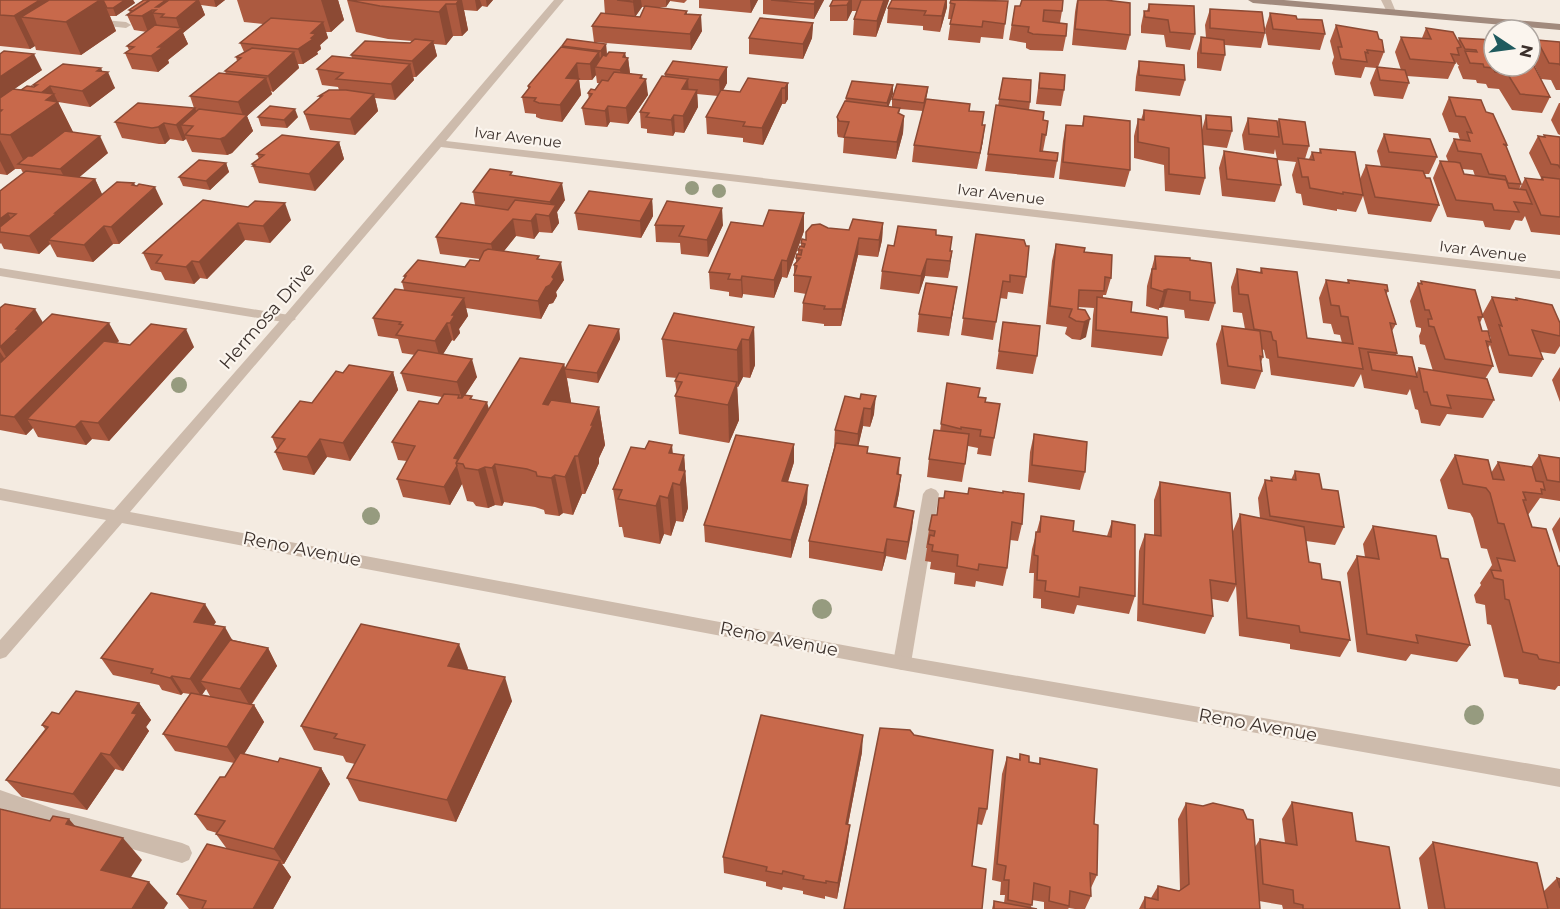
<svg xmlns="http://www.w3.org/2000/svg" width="1560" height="909" font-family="Montserrat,sans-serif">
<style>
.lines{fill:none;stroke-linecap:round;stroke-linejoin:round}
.lane{fill:#cdbbac;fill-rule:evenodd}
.street{fill:#cdbbac;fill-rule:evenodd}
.secondary{fill:#a18a7d;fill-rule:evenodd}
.tree{fill:#969b7f}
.wall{fill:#ac5a40;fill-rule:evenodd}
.shaded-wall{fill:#8c4a34}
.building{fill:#c8694b;stroke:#8c4a34;stroke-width:1.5}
.labels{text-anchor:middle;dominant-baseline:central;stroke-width:4.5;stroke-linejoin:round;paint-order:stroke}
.far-street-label{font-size:15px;fill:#3b302b;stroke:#fbf5ee}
.street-label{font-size:18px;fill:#3b302b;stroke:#fbf5ee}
</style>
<rect width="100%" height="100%" fill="#f4ebe1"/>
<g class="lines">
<!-- lane -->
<g class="lane">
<path d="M93,19l33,3 5,3 -5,3 -36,-4v-4z"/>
<path d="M0,268l289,47 7,4 -7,4 -289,-47z"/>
<path d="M931,488l5,2 3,4 -28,169 -3,5 -6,2 -6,-2 -3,-5 30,-169 3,-4z"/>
<path d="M0,790l57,20 125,33 7,3 3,7 -3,7 -7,3 -125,-35 -57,-20z"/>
</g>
<!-- street -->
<g class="street">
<path d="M554,0h10l-118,141 1114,130v8l-1119,-132 -311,365 772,144 658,113v18l-658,-117 -780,-147 -116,134 -6,2v-19l106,-120 -106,-20v-12l114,22 170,-194z"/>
<path d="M1381,0h10l5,12 -2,2h-6z"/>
</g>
<!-- secondary -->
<path class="secondary" d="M1248,0h36l276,24v6l-307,-27z"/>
</g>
<!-- trees -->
<g class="tree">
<circle cx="692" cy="188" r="7"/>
<circle cx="719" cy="191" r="7"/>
<circle cx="179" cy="385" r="8"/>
<circle cx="371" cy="516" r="9"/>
<circle cx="822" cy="609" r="10"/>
<circle cx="1474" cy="715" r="10"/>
</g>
<!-- wall -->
<g class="wall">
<path d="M0,0h133l2,3 -19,13h-6l6,15 -35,24 -45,-5 -1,-4 -5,3 -30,-3z"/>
<path d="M144,0h81l-9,7 -15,-2 4,10 -22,18 5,11 -20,16 1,3 -11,9 -26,-3 -7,-16 4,-3 -2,-4 20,-14 -13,-2 -7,-15 3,-2 -1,-3z"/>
<path d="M237,0h101l6,20 -13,12h-5l2,6 -8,7 1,4 -4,3 1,2 -15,10h-5l1,4 -26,24 -2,-1 1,3 -25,22 6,15 -21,22 -5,2 -35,-3 -6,-13 -3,2 -13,-2 -5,5h-6l-37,-6 -7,-16 79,-14 -4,-12 36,-22 -1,-3 12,-10 -1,-4 8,-5 -4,-9 23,-19 -19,-2z"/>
<path d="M347,0h146l-6,7 -5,-1 -5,5 -13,-1 4,20 -6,6h-9l-7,9 -12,-1 3,12 -21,21h-3l1,3 -19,20 -20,-2 3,13 -23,24 -45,-5 -6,-18 16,-14 -1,-2 20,-6 -1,-3 -16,-2 -5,-16 35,-11 -1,-3 59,-12 2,-2 -24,-2 -32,-7z"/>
<path d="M604,0h83l-3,3 -14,-2 -4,6h-15l36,4v3l15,17 -11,19 -97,-8 -2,-16 13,-12zM642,7h2l-4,10h-5z"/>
<path d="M699,0h59l-7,13 -52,-5z"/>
<path d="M763,0h61l-10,19 -51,-5z"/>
<path d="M833,0h56l-13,37 -23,-2 1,-16 3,-8h-5l-5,10h-17v-15z"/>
<path d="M892,0h55v7l-7,25 -17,-2v-4l-36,-3 1,-15z"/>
<path d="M1077,0l53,35 -4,15 -54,-5 3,-33z"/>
<path d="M1008,1l-5,38 -22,-2 -1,6 -32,-3 3,-21h-3l2,-16z"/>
<path d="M1149,4l46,30 -5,16 -24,-3 -2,-12 -23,-2v-7l3,-15h3z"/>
<path d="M1015,6l47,5 -2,12 6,13 -3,15 -33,-1 -4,-2v-5l-17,-3z"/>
<path d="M1210,9l55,24 -4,15 -36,-3v10l-4,16 -24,-3v-15l4,-16 5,1 -1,-13z"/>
<path d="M1270,13l27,6 28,15 -5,16 -52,-5 -3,-16z"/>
<path d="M813,23l-1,15 -9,21 -54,-5v-16z"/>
<path d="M1336,25l48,27 -6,15 23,3 -6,-18 6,-15 21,1 4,-10 32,13 1,-3 91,59 -8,16 -30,-3 -13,-21 -11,-1 -2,-4 -9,-1 -1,-3 -13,-1 -5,-12 1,-2h-1l-2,-3 -8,17 -41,-3 2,7 -6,16 -29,-3 -4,-13 6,-15 -11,-1 -4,11 -26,-3 -3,-12 2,-6 -4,-16z"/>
<path d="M1537,40l23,2v48h-4l-5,-10 -10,-1 -11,-23z"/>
<path d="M606,44l1,11 18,-2 1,4 2,1 2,15 13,6 5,16 -20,29 -18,-2 -3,5 -22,-2 -3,-17 7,-9 -1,-6 7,-3 4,-7h-2l-1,-8 -4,5h-13l2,15 -19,27 -21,-3 -5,-2v-3l-11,-1 -3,-16 6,-8v-3l34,-38v-2z"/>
<path d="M0,54l42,16 -28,19 7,1 13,-3 -1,-2 70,-13 12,16 -25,19 -32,-5 15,30 35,21 -29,24 16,2 7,16 33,-9 28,18 -44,40h-6l-20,18 -36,-5 -7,-13 -11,10 -35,-5 -3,-6 -1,1v-53l23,-18 -2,-4h-6l-8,6 -7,-1z"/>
<path d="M1139,61l46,19 -5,16 -45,-5 1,-14z"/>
<path d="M727,67v16l-4,7 17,2 48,-9v16l-3,5h-3l-19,41 -20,-3v-4l-36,-4 -1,-17 12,-21 -21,-2 1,13 -14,26 -9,-1 -2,4 -26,-3v-4l-6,-1 -1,-16 25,-36v-2z"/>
<path d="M1040,73l24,17 -3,16 -25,-2z"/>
<path d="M1003,78l27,24 -1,8 14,10 3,15 -3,16 14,10 -3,17 -69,-7 11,-66 2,1z"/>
<path d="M893,85v9l-5,12 4,1v-8l36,-12 -1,8 -4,16 -23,-2 -1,5 5,2 -1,17 -7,26 -53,-6 1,-15 -6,-1 -1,-4v-16l8,-15 1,-4z"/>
<path d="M1449,97l37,15 21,33 -1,1 15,38 -2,6 6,-12 15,2 1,-2 -12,-25 9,-17 5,1 1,-2 16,2v98l-29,-3 -6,-16 -3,5 -7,-1 -5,10 -25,-3 -2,-6 -36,-4 -14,-39 7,-17h8l-2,-5 8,-17 6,1 -2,-7 -9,-1 -7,-18zM1462,169l11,1 2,6 -11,-2z"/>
<path d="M1559,103h1v32l-2,-1 -7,-14z"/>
<path d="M1144,110l58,20 4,-15 26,16 -5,17 -24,-3 2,33 -5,17 -35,-4 -1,-26 -30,-7v-22l4,-17 3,1z"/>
<path d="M1084,116l46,54 -5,17 -66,-8 4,-38 3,-16 16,1z"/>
<path d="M258,117h40l-11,11 -26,-2z"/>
<path d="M1248,118l29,5 2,-4 30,27 -4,13h4l3,-7 7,1 1,-4 40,30 6,-14 15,2 -4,-16 7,-17 53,23 -8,17h-5l15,31 -8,17 -63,-8 -5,-18 -7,16 -19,-3v2l-34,-6 -2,-11 -5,-1 -4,-18 4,-13 -19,-2 4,25 -6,17 -53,-6 -3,-28 5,-17 53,8 -2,-10 -1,5 -30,-4 -2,-15z"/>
<path d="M983,125v16l-6,28 -65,-7 2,-17z"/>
<path d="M339,142l5,17 -29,32 -56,-8 -7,-19 7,-5 -2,-5z"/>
<path d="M226,163l3,9 -19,18 -27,-4 -4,-9z"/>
<path d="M513,175l52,25 -8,12 2,11 -7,10 -13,-1 -5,7 -18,-3 -12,15 35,8 25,21 -8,12 1,4 -4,7 -4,1 -8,15 -75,-11 2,8 -9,13 1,4 -6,8 -2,-1 -9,14 34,23 -12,18 24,14 75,-45 1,4 54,-39 1,10 -22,44 -31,-5 4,25 28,4 6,38 -6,13v5l-14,31h-3l-9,21 -10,-2 -4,3 -14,-2 -1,-4 -9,-3 -31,-5 -2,4 -7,-1 -7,3 -12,-2 -3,-4 -6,-1 -5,-17 -12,21 -47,-8 -6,-18 10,-18 -9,-1 -6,-18 46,-38 4,-7 -35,-6 -6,-18 14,-18 -13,-2 -4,-14 -20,-3 -5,-18 31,-28 -2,-8 3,-4 -1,-2 61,-9 14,-6 1,-2 -40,-5 -4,-17 39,-32 -2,-13z"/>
<path d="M652,199l1,17 -12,22 -63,-8 -3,-17z"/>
<path d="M203,200l88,20 -21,23 -25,-3 -38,39 -7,-1 -6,6 -29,-4 -4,-8 -10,-2 -8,-17z"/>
<path d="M883,223l-1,17 -4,17 -20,-2 -17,71h-17v-2l-22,-3 1,-18 3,-9 -12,-2v-27l2,-2v-5l2,-3v-5l3,-3v-4l27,-15 21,2z"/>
<path d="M655,225h68l-15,32 -27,-3 -1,-11 -24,-1z"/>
<path d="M804,231l-17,47 -5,-1 -8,21 -31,-4 -1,4 -13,-2v-4l-19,-3 -1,-17z"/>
<path d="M976,234l50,43 -3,17 -15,-2 -1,7 -7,-1 -7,42 -32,-5z"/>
<path d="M936,235l16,2 -2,14h2l-4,27 -23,-2 -6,18 -39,-5 2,-18 12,-25z"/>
<path d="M1056,244l28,8 27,26 -5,17h-3v3l28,14 37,26 -6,18 -71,-9 2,-32 1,-7 -16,-1v2l7,1 1,27 -6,3 -8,-1 -7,-5 2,-7 -21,-3 6,-63z"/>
<path d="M1155,256l35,4 25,43 -6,18 -24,-3 -1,-8 -21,-3 -4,1v2l-13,-4 1,-20z"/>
<path d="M1261,268l46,70 35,5 -2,-8 -6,-1 -3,-10 -8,-1 -4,-25 7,-18 21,3 1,-3 40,11 -2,4 10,29 -4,7 5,22 -1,2 20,19 3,-6 14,3 -8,-26 -5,-1 -1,-8 2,-5v-3l-5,-1 -6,-26 8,-18 2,1 1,-3 61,34 10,-18 22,3 2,-2 44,25v23l-5,8 -15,-2 3,7 -11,18 -33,-4 -9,-28 -2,3 5,18 -8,13 9,21 -11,18 -36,-4 -7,12 -19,-3 -3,-13 -3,-1 -5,-20 -3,6 -43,-7 -3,-14 -7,13 -83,-12 -2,-16 -3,-1 -2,-8 -2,-1 1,8 -2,5 1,9 -7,18 -34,-5 -5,-40 6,-18 23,3 -3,-16 -9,-1 -2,-25 6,-18 23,3zM1483,316l8,23v1l-9,-9 -2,-8z"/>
<path d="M954,305l-5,31 -32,-4 2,-18z"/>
<path d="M0,308l43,15 76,18 -3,2 14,2 64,2 -85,94 -17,-2 -6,6 -48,-8 -5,-9 -7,7 -26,-5z"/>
<path d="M1003,322l34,34 -4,18 -37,-5z"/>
<path d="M754,327l1,38 -5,13 -7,-1 -5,10h-1l2,33 -10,23 -50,-9 -4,-38 2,-2 -2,-13 2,-3 -11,-1 -4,-38z"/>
<path d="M1560,367v35l-8,-22z"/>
<path d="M393,372l5,18 -48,71 -23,-4 -13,18 -31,-5 -8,-18 2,-3 -5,-12 40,-34z"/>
<path d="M947,383l31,14 7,5 15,2 -9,52 -14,-2 1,-6 -10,-2 -6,36 -35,-5 2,-18 11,-28z"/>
<path d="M861,394l13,20 -4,13 -7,-1 -5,20 9,7 33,5 -1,16 2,1 -2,18 -3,15 18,3 -8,49 -20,-4 -4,15 -73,-13v-17l25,-93 1,-18 25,-31z"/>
<path d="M1034,434l51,38 -5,18 -52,-8 2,-30z"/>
<path d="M673,454l11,1 4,53 -5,14 -7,-1 -5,15 -7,-2 -4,10 -36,-7 -2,-10h-3l-6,-38z"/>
<path d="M1455,455l36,18 7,-11 33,5 8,-12 21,3v43l-20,-3 -12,17 4,12 26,39h2v120h-2l-3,4 -36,-6 -1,-5 -14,-2 -13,-52 -4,-1 -2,-19 -9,-2 -2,-8 7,-10 -1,-2 12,-18 -5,-16 -6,-1 -8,-30 -3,-5 -22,-4 -8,-29z"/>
<path d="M794,462l-6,20 19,21 -16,55 -86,-16 -1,-17z"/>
<path d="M1295,471l27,18 22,38 -9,18 -29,-4 3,21 13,17 28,61 -10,17 -50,-8v-5l-51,-8 -3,-50 -8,16 -16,-3 1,17 -8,18 -68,-13 2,-70 6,-17 9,1v-35l6,-18 73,49 7,-17 20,4 -2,-20 7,-18 5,1 1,-4 20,3z"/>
<path d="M939,498l83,26 -4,17 -8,-1 -3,28 -4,18 -27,-5 -1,6 -21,-3 1,-11 -25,-4 1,-7 -6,-1 2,-13h-1l3,-18 8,-15z"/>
<path d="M1041,516l32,15 34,5 5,-15 23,75 -6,18 -52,-9 -3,9 -33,-6v-9l-8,-1 1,-25h-5l3,-24z"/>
<path d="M1560,517v36l-8,-24z"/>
<path d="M1373,526l68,32 29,87 -13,17 -46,-8 -5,7 -49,-9 -10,-79 10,-17 8,1 -2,-13z"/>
<path d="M216,622l-3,3 20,15 35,8 9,18 -25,38 2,1 10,17 -20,32 34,8 43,6 9,16 -46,80h-2l9,13 -18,32h-84l-12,-15 50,-45 -11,-15 1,-1 -10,-3 -12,-16 30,-37 9,-14 -59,-12 -12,-17 27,-40 -7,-1 -2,2 -19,-5 -3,-5 -46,-10 -12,-17zM206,689l4,7 -8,-1z"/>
<path d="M468,668l-1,2 45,31 -56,121 -97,-21 -12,-23 8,-14 -9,-2 -3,-6 -29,-6 -13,-24z"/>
<path d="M139,703l12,17 -5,7 3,4 -26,40 -8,-2 -28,41 -65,-13 -16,-17 39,-51 -3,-4 17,-11z"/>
<path d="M880,728l107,81 -5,16 -5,-1 -5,42 10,43z"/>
<path d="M862,752l-14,73v16l-11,58 -12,-3v3l-22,-5v-3l-20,-4 -1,3 -16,-4v-4l-42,-9 -1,-16z"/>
<path d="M1020,754l9,8 10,2 1,-6 54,66 3,51 -7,15 1,6 -6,13h-10l-6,-1 -1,1h-24v-7l-12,-2 -1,8 6,1h-45l2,-8 10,2 1,-8h-5l1,-13 -9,-2 10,-106 5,-17 12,2z"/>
<path d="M1292,802l64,39 44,68h-117l-1,-4 -23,-4 1,8h-121l6,-12 6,1 7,-12 21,5 1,-1 -2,-71 8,-16 69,44 5,-8 25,4 -3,-24z"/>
<path d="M1433,842l111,49 13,-13 3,1v30h-132l-9,-51z"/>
</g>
<!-- shaded-wall -->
<g class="shaded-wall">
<path d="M40,0h15l-34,17 14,29 -5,3 -16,-33z"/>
<path d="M100,0h3l13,31 -35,24 -15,-33z"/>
<path d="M125,0h8l2,3 -19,13 -3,-8z"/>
<path d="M161,0l1,3 4,-3h9l4,10 -11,8 -3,-1 -1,-3h-6l-2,-4h-4l5,15 -9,7 -6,-16 2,-1 -1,-3z"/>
<path d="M198,0h1l6,15 -22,18 5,11 -20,16 1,3 -11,9 -7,-16 7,-9 22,-17 -4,-12z"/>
<path d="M214,0h11l-9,7z"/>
<path d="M321,0h17l6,20 -13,12z"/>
<path d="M459,0h3l6,30 -6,6 -6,-32z"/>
<path d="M475,0h5l2,6 -5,5z"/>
<path d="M486,0h7l-6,7z"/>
<path d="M635,0h6l1,7 -7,10 -2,-15z"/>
<path d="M666,0h4v1l-4,6z"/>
<path d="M750,0h8l-7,13z"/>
<path d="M816,0h8l-10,19v-15z"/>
<path d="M850,0h2v11l-5,10v-16z"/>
<path d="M884,0h5l-13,37 1,-16z"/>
<path d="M946,0h1v7l-7,25 2,-16z"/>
<path d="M446,4l7,32 -7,9 -7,-33z"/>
<path d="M701,15l1,16 -11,19 -1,-16z"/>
<path d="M323,22l5,16 -8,7 1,4 -4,3 1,2 -15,10 -5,-15 13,-16z"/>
<path d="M813,23l-1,15 -9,21v-15z"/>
<path d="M433,41l4,15 -21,21 -4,-16z"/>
<path d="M606,44l1,15 -5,7 -1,-15z"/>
<path d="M294,52l5,16 -26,24 -5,-16z"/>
<path d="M599,52l2,15h-6l1,8 -4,5 -2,-16z"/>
<path d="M625,53l1,8 2,-3 2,16 -8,12 -2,-16 3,-13z"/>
<path d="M34,54l8,16 -42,29v-22z"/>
<path d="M577,63l4,32 -19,27 -2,-17 6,-27z"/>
<path d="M410,64l4,16 -19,20 -4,-16z"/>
<path d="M727,67v16l-7,13 -1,-16z"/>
<path d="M101,68l3,7 4,-3 7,16 -25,19 -8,-16 15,-20z"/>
<path d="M642,75l1,9 3,-5 2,16 -20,29 -2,-16z"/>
<path d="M266,78l6,16 -25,22 6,15 -21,22 -5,2 -7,-16 24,-21 -6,-16z"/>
<path d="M688,79l1,16 -7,-6z"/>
<path d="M788,83v16l-3,5v-16z"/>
<path d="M893,85v9l-6,17v-8z"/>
<path d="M50,86l25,50 -49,29 -16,-30 27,-39z"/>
<path d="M928,87l-1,8 -4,16 1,-8z"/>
<path d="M782,88v16l-19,41 -1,-17z"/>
<path d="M697,90l1,17 -14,26 -1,-17z"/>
<path d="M374,94l4,17 -23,24 -5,-16z"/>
<path d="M608,106l2,16 -3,5 -2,-16z"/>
<path d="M195,108l7,17 -9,1 -12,-1 5,14 -3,2 -7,-16z"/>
<path d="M295,109l3,8 -11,11 -3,-8z"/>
<path d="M674,115l1,17 -2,4 -2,-16z"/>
<path d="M904,116l-1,17 -7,26 1,-17z"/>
<path d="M164,123l6,16 -5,5 -7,-17z"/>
<path d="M985,125l-2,16 -6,28 3,-16z"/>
<path d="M100,136l8,17 -39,33 -9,-17z"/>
<path d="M0,140l15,29 -8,6 -7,-14z"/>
<path d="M339,142l5,17 -29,32 -6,-17z"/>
<path d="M226,163l3,9 -19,18 -4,-9z"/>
<path d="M95,179l8,17 -55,44 2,4 -11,10 -10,-18 26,-23z"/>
<path d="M134,183l8,16 13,-12 8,17 -44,40 -8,-17 21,-42z"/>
<path d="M562,183l3,17 -8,12 2,11 -7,10 -3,-17 3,-4 -2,-10z"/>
<path d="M652,199l1,17 -12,22 -1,-17z"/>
<path d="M285,203l6,17 -21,23 -7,-17z"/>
<path d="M722,208l1,17 -15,32 -1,-17z"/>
<path d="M8,213l9,17 -17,2v-13z"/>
<path d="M804,213v18l-17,47v-17z"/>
<path d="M536,214l3,18 -5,7 -3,-18z"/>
<path d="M513,219l3,17 -21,26 -4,-18z"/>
<path d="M238,223l7,17 -38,39 -8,-17z"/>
<path d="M883,223l-1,17 -4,17 1,-17z"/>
<path d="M104,226l9,18 -20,18 -9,-17z"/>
<path d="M859,238l-1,17 -17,71 1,-17z"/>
<path d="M952,251l-2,17 -2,10 2,-17z"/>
<path d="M927,259l-2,17 -6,18 2,-18z"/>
<path d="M782,260v17l-8,21v-18z"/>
<path d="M192,261l8,17 -6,6 -8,-17z"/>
<path d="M561,262l3,18 -8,12 1,4 -4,7 -4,1 -8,15 -3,-18z"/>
<path d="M742,276l1,18 -1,4 -1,-18z"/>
<path d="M957,287l-3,18 -5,31 2,-18z"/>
<path d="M1168,289l-5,18 -4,1 5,-18z"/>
<path d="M464,298l4,18 -9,13 1,4 -6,8 -4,-18 2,-8z"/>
<path d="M35,309l10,17 -34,39 -11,-18z"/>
<path d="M1090,319l-4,18 -6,3 4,-18z"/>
<path d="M109,323l10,18 -79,80 -13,-2 6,9 -7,7 -12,-18z"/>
<path d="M447,323l5,17 -12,19 -5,-18z"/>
<path d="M754,327l1,38 -5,13 -1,-38z"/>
<path d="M186,329l8,18 -85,94 -11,-18z"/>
<path d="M619,329l1,10 -22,44 -1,-10z"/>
<path d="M742,339l1,38 -5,10 -1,-37z"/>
<path d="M0,352l8,12 -8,7z"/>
<path d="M472,359l5,18 -15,23 -5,-18z"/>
<path d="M564,364l7,38 -21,40 -7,-38z"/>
<path d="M393,372l5,18 -48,71 -7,-18z"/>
<path d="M737,382l2,38 -10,23 -1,-38z"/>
<path d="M876,396l-2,18 -4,13 1,-18z"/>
<path d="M487,402l5,18 -29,44 -7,-1 6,21 -12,21 -6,-18 10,-29z"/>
<path d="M599,407l6,38 -6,13v5l-14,31 -7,-38z"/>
<path d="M864,408l-1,18 -6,26 1,-18z"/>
<path d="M81,421l11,18 -6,6 -11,-18z"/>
<path d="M320,439l7,18 -13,18 -7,-18z"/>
<path d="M794,444v18l-12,37v-18z"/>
<path d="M672,445l4,38h-3l3,38 -5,15 -3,-38 1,-45z"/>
<path d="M684,455l4,53 -5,14 -4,-52z"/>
<path d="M575,456l7,38 -9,21 -8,-38z"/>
<path d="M495,464l9,38 -2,4 -10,-38z"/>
<path d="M485,467l10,38 -7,3 -10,-38z"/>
<path d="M555,475l8,38 -4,3 -8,-38z"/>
<path d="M901,475l-2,18 -7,32 2,-18z"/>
<path d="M808,485l-1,18 -16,55v-18z"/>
<path d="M660,496l4,38 -4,10 -4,-38z"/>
<path d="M914,511l-2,18 -6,31 2,-18z"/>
<path d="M887,539l-1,17 -4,15 2,-18z"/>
<path d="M205,604l11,18 -12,17 -10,-17z"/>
<path d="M225,627l10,18 -35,36 6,8 -5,7 -11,-17z"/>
<path d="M459,644l9,24 -11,22 -9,-24z"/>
<path d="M268,648l9,18 -27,40 -10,-17z"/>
<path d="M172,676l11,17 -2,2 -11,-17z"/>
<path d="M505,677l7,24 -56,121 -9,-22z"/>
<path d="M139,703l12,17 -5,7 3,4 -26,40 -13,-16 22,-42z"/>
<path d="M254,705l10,17 -26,42 -11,-17z"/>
<path d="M863,735l-1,17 -17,88 1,-16z"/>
<path d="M101,753l14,16 -28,41 -14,-16z"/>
<path d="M321,768l9,16 -46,80 -10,-15z"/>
<path d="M69,819l20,23 -23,-18z"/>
<path d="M850,825l-2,16 -11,58 1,-16z"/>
<path d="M123,838l19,22 -20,31 -21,-21z"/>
<path d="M280,861l11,16 -18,32h-20z"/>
<path d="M149,882l19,21 -4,6h-32z"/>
</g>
<!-- building -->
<g class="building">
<path d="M0,0h40l-26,16 -14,-1z"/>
<path d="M49,0h51l-34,22 -45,-5z"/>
<path d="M103,0h22l-12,8h-6z"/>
<path d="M144,0h6l-17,11 -4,-1z"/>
<path d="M150,0h16l-10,7h3l10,-7h29l-22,18 -15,-1 3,-3 -12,-1 4,-3h-4l-10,6 -15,-1z"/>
<path d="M348,0h111l-3,4h-10l-7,8 -59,-6z"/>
<path d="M617,0h18l-2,2z"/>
<path d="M771,0h45l-2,4z"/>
<path d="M833,0h17l-3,5 -17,1z"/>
<path d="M861,0h23l-7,21 -23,-2z"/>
<path d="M892,0h54l-4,16 -18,-1 2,-4 -38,-3z"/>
<path d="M951,0l57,1 -3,23 -22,-3 -1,6 -32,-3 5,-20 -5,-1z"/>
<path d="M1022,0h41l-1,11 -18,-1 -1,11 24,3 -1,12 -33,-2 -5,-2 1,-5 -17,-2 3,-19h5z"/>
<path d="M1078,0h27l25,3v32l-55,-6z"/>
<path d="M1149,4l45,2 1,28 -25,-2 -2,-12 -23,-3 -1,-6h5z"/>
<path d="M645,6l42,5 -2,3 16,1 -11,19 -98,-8 9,-13 39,4z"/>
<path d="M1210,9l52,3 3,21 -55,-5z"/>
<path d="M1270,13l26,3 1,3 25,1 3,14 -52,-5z"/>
<path d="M271,18l52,4 -12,11 5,1 -5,4 2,1 -15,10 -58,-6z"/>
<path d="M760,18l53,5 -10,21 -54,-6z"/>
<path d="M155,25l27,3 -24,19h5l-12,9 -26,-3 9,-6 -7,-1z"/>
<path d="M1336,25l41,7 2,7 3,1 2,12 -17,-2 1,3 -3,-1 2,10 -26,-3 -3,-12h4z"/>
<path d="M1426,28l27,4 8,15 -4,1 2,7 -8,-1 4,9 -45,-4 -9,-22 30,2z"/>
<path d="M1201,37l23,3 1,15 -24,-2z"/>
<path d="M1459,38l35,2v26h36v-4h2l18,35 -30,-3 -13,-21 -12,-1 -2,-4 -9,-1 -1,-3 -13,-1 -5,-12 12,1 -1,-2 -11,-1z"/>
<path d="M415,39l18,2 -21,20 -61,-6 14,-14 45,2z"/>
<path d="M567,39l39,5 -5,7 -39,-5z"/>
<path d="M1537,40l23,2v23l-1,-1 -10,-1z"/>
<path d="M561,47l38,5 -9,12 -13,-1 -11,15 13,1 -19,26 -21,-2 -5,-2 2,-3 -14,-1 8,-10 -2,-1z"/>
<path d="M252,48l42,4 -26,24 -43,-5 16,-13 -5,-1z"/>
<path d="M4,51l30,3 -34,23v-23z"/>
<path d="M609,52l16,1 -2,4 5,1 -8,12 -25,-3 8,-12 3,1z"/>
<path d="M332,56l78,8 -19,20 -55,-5 7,-6 -26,-4z"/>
<path d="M673,61l54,6 -8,13 -54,-6z"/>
<path d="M1139,61l45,4 1,15 -46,-5z"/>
<path d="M63,64l38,4 -4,3 11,1 -26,19 -32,-5 -9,7 -20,-3 6,-4 7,1 3,-2h-4z"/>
<path d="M1377,67l28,3 4,13 -29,-3z"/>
<path d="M614,72l28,3 -2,3 6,1 -20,29 -18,-2 -3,5 -23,-3 10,-14 -4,-1 3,-4 4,1 7,-10 6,1z"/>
<path d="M219,73l47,5 -28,24 -48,-6z"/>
<path d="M1040,73l25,2 -1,15 -25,-2z"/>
<path d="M662,76l26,3 -6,10 15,1 -14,26 -9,-1 -3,5 -25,-3 3,-4 -9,-1z"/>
<path d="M748,78l40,5 -3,5h-3l-20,40 -19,-2 2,-4 -39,-5 15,-27 19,2z"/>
<path d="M1003,78l28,2 -1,22 -31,-3z"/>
<path d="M852,81l41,4 -6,18 -41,-5z"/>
<path d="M897,84l31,3 -4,16 -32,-4z"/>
<path d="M13,89l41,5 -8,6 12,2 -48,33 -10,-1v-22l2,-2h-2v-12z"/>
<path d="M329,90h17l28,4 -24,25 -45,-5 -1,-2 18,-16h-3z"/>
<path d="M1449,97l32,3 5,12 7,2 14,31 -4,-1 3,2 15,38 -13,-1 -3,-7 -16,-2 -8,-20 -23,-3 -4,-12 16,2 -3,-9 5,1 -7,-16 -9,-1z"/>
<path d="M926,99l44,5 -1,7 15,1 -2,13h3l-5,28 -66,-8z"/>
<path d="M845,101l55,7 -2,5 6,3 -7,26 -53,-5 5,-15 -10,-1 -2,-4z"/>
<path d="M138,103l57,5 -19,17 -12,-2 -6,4 -6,1 -37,-6z"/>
<path d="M996,105l48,7 -1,8 5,1 -2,14 -4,-1 -2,17 18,2 -1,8 -69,-7z"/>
<path d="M270,106l25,3 -11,11 -26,-3z"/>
<path d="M199,109l48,6 -22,22 -5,2 -35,-4 8,-9 -12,-1z"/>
<path d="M1144,110l57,6 4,62 -36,-4v-26l-31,-6v-23l6,1z"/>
<path d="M1206,115l25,2 1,14 -25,-2z"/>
<path d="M1084,116l46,5v49l-67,-8 3,-37 17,1z"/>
<path d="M1248,118l29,3 2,16 -30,-3z"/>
<path d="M1279,119l26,3 4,24 -26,-2z"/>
<path d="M65,131l35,5 -40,33 -42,-5 10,-8h4z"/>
<path d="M1384,134l46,5 7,18 -48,-5z"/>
<path d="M282,135l57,7 -30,32 -56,-8 2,-1 -3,-1 12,-9 -7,-1z"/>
<path d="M1544,135l16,2v31l-2,-3 -7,-1 -13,-28 7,1z"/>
<path d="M1320,149l35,3 8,43 -20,-3v2l-33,-6 -2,-11h-6l-4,-19 16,2 -2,-8 9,1z"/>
<path d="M1224,151l53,8 4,26 -54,-6z"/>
<path d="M199,160l27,3 -20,18 -27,-4z"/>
<path d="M1440,161l15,1 5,1 4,11 42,6 3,8 17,2 6,14 -18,-2 5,10 -25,-2 -2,-6 -36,-4z"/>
<path d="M1366,165l57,6 3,7h4l9,27 -64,-8z"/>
<path d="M490,169l22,3 -2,3 52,8 -12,19 -77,-10z"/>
<path d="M26,171l69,8 -40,34h2l-28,23 -29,-4v-5l16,-13 -8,-1 -8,6v-28z"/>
<path d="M1542,177l18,2v38l-19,-2 -16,-37 18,2z"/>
<path d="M117,182l17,1 -2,2 5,1 2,-2 16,3 -44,40 -7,-1 -20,19 -36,-5z"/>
<path d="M589,191l63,8 -12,22 -65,-8z"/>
<path d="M203,200l45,7 7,-6 30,2 -22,23 -25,-3 -39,39 -7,-1 -6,6 -30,-4 6,-8 -19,-2z"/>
<path d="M515,200l41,5 -7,11 -13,-2 -5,7 -18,-2 -22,25 -55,-7 25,-34 47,7z"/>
<path d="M667,201l55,7 -15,32 -28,-4 5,-10 -29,-1z"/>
<path d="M769,210l35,3 -17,48 -5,-1 -8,20 -32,-4 -1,4 -13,-1 2,-5 -21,-2 22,-50 32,4z"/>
<path d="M853,219l30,4 -4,17 -20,-2 -17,71h-18l1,-3 -22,-3 8,-26 -17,-2 3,-9 -3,-1 6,-7h-4l1,-4 4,1 1,-5h-4l2,-4 4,1 1,-3 -4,-1 1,-4 4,1v-8l6,-7 8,-1 8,4 21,2z"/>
<path d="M898,226l38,4v5l16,2 -2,14h2l-2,10 -23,-2 -6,17 -39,-5 6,-26 6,1z"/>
<path d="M976,234l48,6 2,6h3l-3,31 -16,-2v7l-7,-1 -7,41 -33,-4z"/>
<path d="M1056,244l29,4 -1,4 28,3 -1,23 -6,-1 -1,14 -25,-1 -1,19 7,1 5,9 -6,3 -8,-1 -7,-4 3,-8 -22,-3z"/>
<path d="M488,249l51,7 -2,3 24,3 -9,15 2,2 -4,6 -4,2 -8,14 -136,-19 4,-6h-2l14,-16 47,7 5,-7 9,1 5,-10z"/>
<path d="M1155,256l35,2v2l21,3 4,40 -25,-3v-8l-22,-3 -4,1v2l-13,-4 1,-19h4z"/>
<path d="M1261,268l36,4 10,66 46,6 -5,-27 -7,-1 -2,-10 -8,-1 -5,-25 23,3 -1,-3 39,5 1,6 -3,-1 11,34 -6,-1 7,30 -38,-5 4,21 -85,-12 -2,-16 -3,-1 -2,-8 -17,-3 -6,-34 -9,-1 -2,-25 25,4z"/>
<path d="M1421,281l54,9 8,27h-5l4,14h6l3,11 -5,-1 7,25 -48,-7 -11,-32 -5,-1 -1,-7h4l-3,-9h-4l-7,-27 4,1z"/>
<path d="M926,283l31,4 -6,31 -32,-4z"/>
<path d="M395,289l69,9 -12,17h3l-5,8h-3l-12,18 -39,-6 7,-10 -4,-1 2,-2 -28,-4z"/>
<path d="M1097,297l35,5 -1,10 36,5 1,21 -72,-8z"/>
<path d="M1492,297l25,3 -1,-2 36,7 8,18v13l-28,-6 11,29 -34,-4 -10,-30 3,1z"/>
<path d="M5,304l30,5 -19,20h3l-19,18v-39z"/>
<path d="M674,313l80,14 -5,13 -7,-1 -5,11 -75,-11z"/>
<path d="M52,314l57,9 -95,94 -14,-2v-52z"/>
<path d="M1003,322l37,4 -3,30 -38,-5z"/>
<path d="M151,324l35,5 -88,94 -17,-2 -6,6 -48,-8 77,-78 26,4z"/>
<path d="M589,325l30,4 -22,44 -32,-4z"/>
<path d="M1222,326l38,5 3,26 -3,-1 2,15 -34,-5z"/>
<path d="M418,350l54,9 -15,23 -56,-9z"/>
<path d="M1368,352l44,5 5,20 -45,-7z"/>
<path d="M520,358l44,6 -21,40 5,1 3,-5 48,7 -8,18h2l-15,31h-3l-10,21 -10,-2 -4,3 -14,-2 -1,-4 -9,-3 -32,-5 -3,4 -7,-1 -7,3 -13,-2 -2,-4 -7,-1z"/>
<path d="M349,365l44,7 -50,71 -23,-4 -13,18 -32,-5 10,-13 -13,-2 28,-36 12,2 24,-32 7,2z"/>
<path d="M1419,368l68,11 7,21 -47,-5 4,13 -20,-3 -4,-13h-3z"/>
<path d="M679,373l58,9 -9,23 -53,-9 7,-14 -7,-1z"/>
<path d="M947,383l33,5 -2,9 8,1 -1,4 15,2 -6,34 -14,-2 1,-6 -20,-3v2l-20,-5z"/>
<path d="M444,394l15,1 -1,3h4l2,-3 8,1 -2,3 17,3 -33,56 4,1 -2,4 1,3 -13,21 -47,-8 18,-33 -23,-4 27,-41 19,3z"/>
<path d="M861,394l15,2 -5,13 -7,-1 -6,26 -23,-4 10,-34 15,3z"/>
<path d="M934,430l35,4 -4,30 -36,-5z"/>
<path d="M1034,434l53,8 -2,30 -53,-7z"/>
<path d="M736,435l58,9 -12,37 26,4 -17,55 -87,-15z"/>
<path d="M649,441l23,4 -3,8 15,2 -5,15 6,1 -5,14 -7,-2 -5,15 -8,-2 -4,10 -38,-7 4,-9 -9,-1 18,-42 14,2z"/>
<path d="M836,443l32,4 -1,6 33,5 -3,16 4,1 -7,32 20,4 -6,31 -21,-3 -3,14 -75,-12z"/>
<path d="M1455,455l33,5 5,19 11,1 -6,-18 34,5 4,14 7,1 2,8 -4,-1 1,5 -19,-2 3,8h-3l9,27 14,2 12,37h2v97l-21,-4 -2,-4 -14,-3 -14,-52 -4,-1 -2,-19 -9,-2 -3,-8 10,1 -4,-13 18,3 -11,-37 -6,-1 -8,-30 -4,-5 -23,-4z"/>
<path d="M1539,455l21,3v24l-13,-2z"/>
<path d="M1295,471l24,3 3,15 16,2 6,36 -74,-11 -5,-36 7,1 -1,-4 25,3z"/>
<path d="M1160,482l70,11 6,91 -26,-4 3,36 -70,-12 2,-70 16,2z"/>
<path d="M969,488l34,5v-2l21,3 -2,30 -10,-2 -5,46 -28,-4 -1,6 -21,-4 1,-11 -26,-4 1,-6 -5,-1 2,-9 4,1 1,-5 -6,-1 3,-15h5l2,-17h5l1,-7 23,3z"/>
<path d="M1240,514l64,13 5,35 11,2 2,15 18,3 10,58 -50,-8 -1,-6 -52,-8z"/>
<path d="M1041,516l33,5 -1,10 38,6 1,-16 23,4v71l-55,-9 -1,10 -34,-6 1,-10 -9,-1 1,-24 -4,-1 2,-23h4z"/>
<path d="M1373,526l63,10 5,22 7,1 22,86 -54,-10 2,8 -51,-9 -10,-78 22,3z"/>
<path d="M151,593l54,11 -11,18 31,5 -35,52 -18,-3 -2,2 -19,-5 2,-4 -52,-11z"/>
<path d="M361,624l98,20 -11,22 57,11 -58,123 -100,-22 18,-33 -31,-7 3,-4 -36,-8z"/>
<path d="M230,640l38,8 -28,41 -40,-8z"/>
<path d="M76,691l63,12 -7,10 5,1 -27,41 -9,-2 -28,41 -67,-14 42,-53 -6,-2 10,-13 7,2z"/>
<path d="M191,693l63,12 -27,42 -64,-13z"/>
<path d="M761,715l102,20 -17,89 4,1 -12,58 -12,-2v2l-23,-4 1,-3 -21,-5 -1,3 -16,-3 1,-4 -44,-10z"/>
<path d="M880,728l30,2 4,5 79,15 -6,59 -8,-1 -7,58 14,3 -4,40h-138z"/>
<path d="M240,753l38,9 2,-4 41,10 -47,81 -58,-15 9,-13 -30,-7 25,-37h5z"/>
<path d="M1020,754l9,2v6l11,2v-6l57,11 -3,55 4,1 -1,50 -7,-2 1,23 -21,-5 -1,15 -20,-5 1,-14 -16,-4 -2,22 -24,-5 1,-20h-5l2,-14 -9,-2 10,-107 13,3z"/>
<path d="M1292,802l60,11 4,28 33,6 11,62h-97v-4l-9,-2 -1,-13 -30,-6 -3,-45 37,6z"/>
<path d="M1186,803l17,3 10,-3 30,7 4,9 6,1 7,89h-115v-12l13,3v-14l21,5 10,-7z"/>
<path d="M0,809l50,12 3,-5 16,3 -3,5 57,14 -22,32 48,12 -17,27h-132z"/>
<path d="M1433,842l104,21 11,46h-103z"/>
<path d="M207,844l73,17 -27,48h-51l4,-8 -29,-7z"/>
<path d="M1557,878l3,1v9z"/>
<path d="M994,901l43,8h-43z"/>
</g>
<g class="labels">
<!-- far-street labels -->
<g class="far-street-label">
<text transform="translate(518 137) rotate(7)">Ivar Avenue</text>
<text transform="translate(1001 194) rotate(7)">Ivar Avenue</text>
<text transform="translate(1483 251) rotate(7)">Ivar Avenue</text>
</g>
<!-- street labels -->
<g class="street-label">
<text transform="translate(267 316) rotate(-49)">Hermosa Drive</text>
<text transform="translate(302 549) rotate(11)">Reno Avenue</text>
<text transform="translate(779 639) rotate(11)">Reno Avenue</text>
<text transform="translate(1258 725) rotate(10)">Reno Avenue</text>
</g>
</g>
<!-- north arrow -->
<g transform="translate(1512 48) rotate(103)"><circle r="28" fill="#fbf5ee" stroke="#aea6a0" stroke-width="1.5"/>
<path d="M0-4.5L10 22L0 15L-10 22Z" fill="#1f5a5e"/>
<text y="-9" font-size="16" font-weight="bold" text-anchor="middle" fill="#3b302b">N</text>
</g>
</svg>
